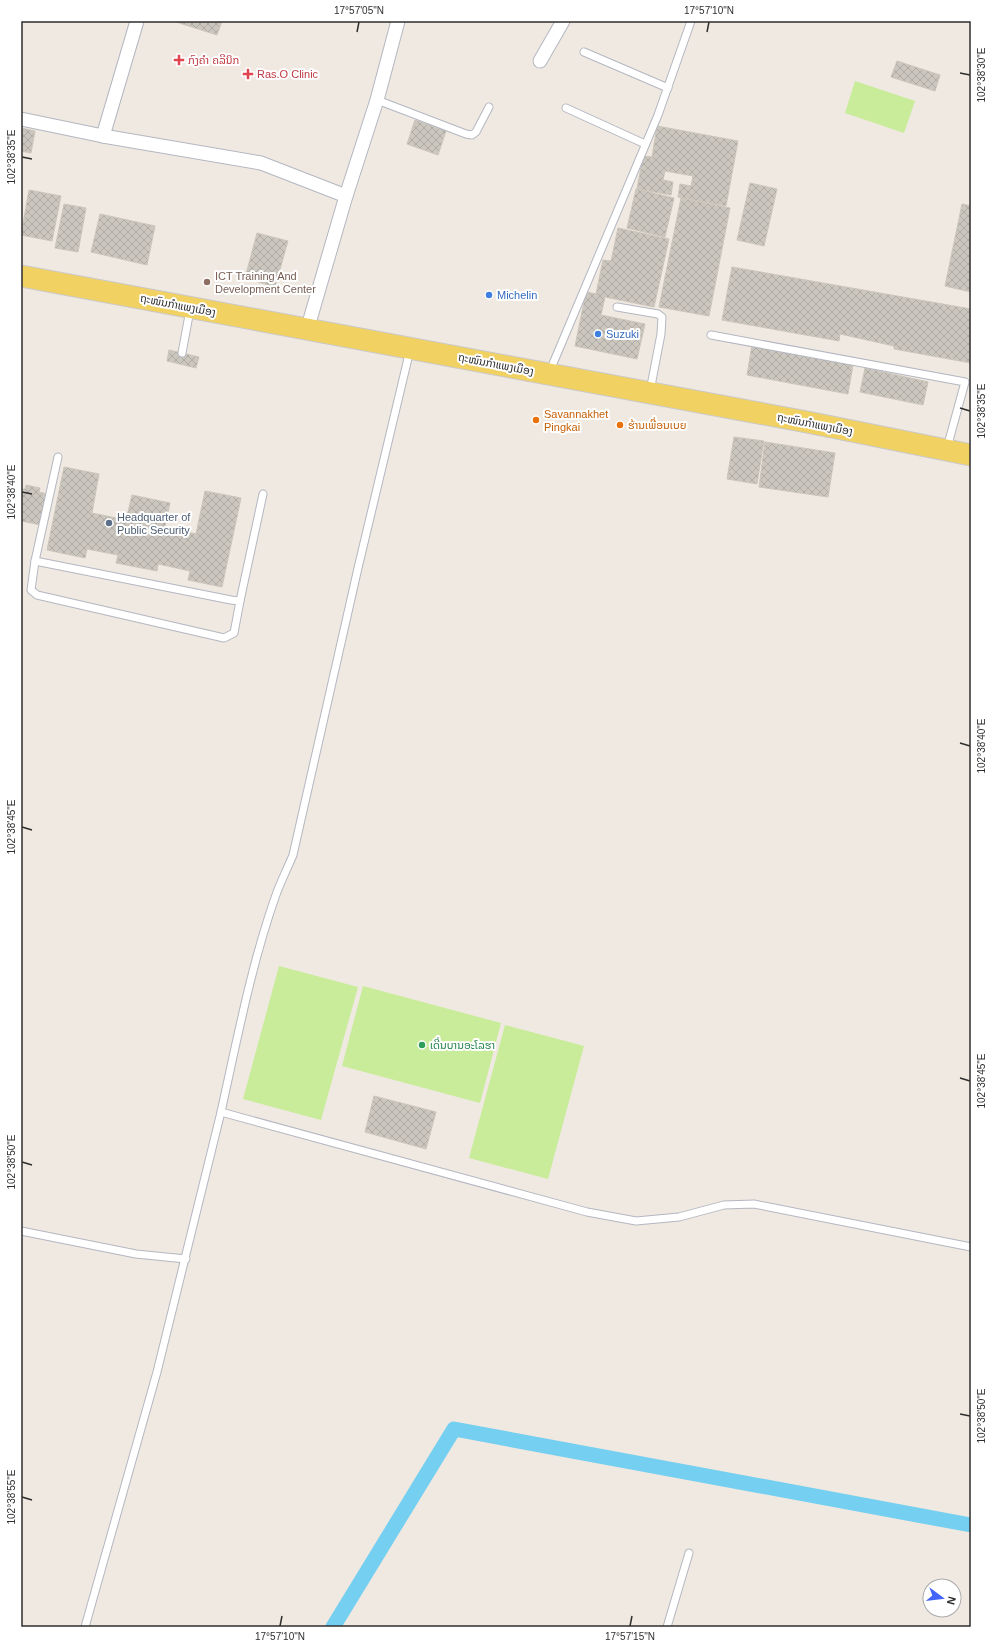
<svg xmlns="http://www.w3.org/2000/svg" width="992" height="1648" font-family="Arial,'Noto Sans Lao',sans-serif">
<style>
.pitch{fill:#c9ec9a}
.lines{fill:none;stroke-linecap:round;stroke-linejoin:round}
.canal{stroke:#75cff0;stroke-width:15}
.building{fill:url(#building-cross-hatch);stroke:#cbc5ba}
.service-casing{stroke:#b4b7c1;stroke-width:9}
.minor-casing{stroke:#b4b7c1;stroke-width:15}
.primary-casing{stroke:#c9c9c9;stroke-width:23}
.service{stroke:#fff;stroke-width:7}
.minor{stroke:#fff;stroke-width:13}
.primary{stroke:#f2d163;stroke-width:21}
.ticks{fill:none;stroke:#2e2e2e;stroke-width:1.5}
.health-dot{fill:#e0444e;stroke:#fff;stroke-width:1.5}
.education-dot{fill:#8d6e63;stroke:#fff;stroke-width:1.5}
.shop-dot{fill:#3f7fe0;stroke:#fff;stroke-width:1.5}
.food-dot{fill:#e8710a;stroke:#fff;stroke-width:1.5}
.service-dot{fill:#5c6f8a;stroke:#fff;stroke-width:1.5}
.leisure-dot{fill:#2e9e5b;stroke:#fff;stroke-width:1.5}
.labels{text-anchor:middle;dominant-baseline:central;stroke-width:4;stroke-linejoin:round;paint-order:stroke}
.health-label{font-size:11px;fill:#be3a42;stroke:#fff;text-anchor:start}
.education-label{font-size:11px;fill:#785e54;stroke:#fff;text-anchor:start}
.shop-label{font-size:11px;fill:#366cbe;stroke:#fff;text-anchor:start}
.street-label{font-size:11px;fill:#2e2e2e;stroke:#fff}
.food-label{font-size:11px;fill:#c56008;stroke:#fff;text-anchor:start}
.service-label{font-size:11px;fill:#4e5e75;stroke:#fff;text-anchor:start}
.leisure-label{font-size:11px;fill:#27864d;stroke:#fff;text-anchor:start}
.neatline{fill:none;stroke:#2e2e2e;stroke-width:1.5}
.ticks-label{font-size:10px;text-anchor:middle;fill:#2e2e2e}
</style>
<defs>
<pattern id="building-cross-hatch" width="8" height="8" patternUnits="userSpaceOnUse"><rect width="8" height="8" fill="#cbc7bf"/><path d="M0 0l8 8M0 8l8-8" fill="none" stroke="#afaba4"/></pattern>
</defs>
<rect width="100%" height="100%" fill="#efe9e1"/>
<!-- pitch -->
<g class="pitch">
<path d="M855,81l60,20 -11,32 -59,-20z"/>
<path d="M279,966l79,21 -37,133 -78,-21z"/>
<path d="M363,986l138,37 -21,80 -138,-37z"/>
<path d="M505,1025l79,21 -36,133 -79,-21z"/>
</g>
<g class="lines">
<!-- canal -->
<path class="canal" d="M333,1627l121,-198 517,96"/>
</g>
<!-- building -->
<g class="building">
<path d="M173,21h49l-5,14z"/>
<path d="M897,61l43,14 -5,16 -44,-14z"/>
<path d="M415,120l31,11 -8,24 -31,-11z"/>
<path d="M657,126l81,15 -12,65 -48,-9 2,-13 11,2 2,-10 -28,-5 -2,9 10,2 -2,13 -34,-6 6,-33 9,1z"/>
<path d="M21,128l14,3 -4,22 -10,-2z"/>
<path d="M750,183l27,6 -13,57 -27,-6z"/>
<path d="M636,189l38,9 -9,39 -38,-9z"/>
<path d="M29,190l32,6 -9,45 -31,-6z"/>
<path d="M681,198l49,10 -21,108 -50,-9z"/>
<path d="M64,204l22,4 -8,44 -23,-4z"/>
<path d="M962,204l9,2v86l-26,-6z"/>
<path d="M100,214l55,12 -8,39 -56,-13z"/>
<path d="M618,228l51,11 -15,68 -49,-10 -4,18 44,9 -8,35 -62,-13 11,-54 10,2 7,-34 8,1z"/>
<path d="M257,233l31,8 -13,46 -30,-9z"/>
<path d="M732,267l239,42v54l-77,-14v-3l-54,-12 -1,7 -117,-21z"/>
<path d="M752,345l101,20 -5,29 -101,-19z"/>
<path d="M169,350l30,7 -3,11 -29,-7z"/>
<path d="M865,368l63,14 -5,23 -63,-13z"/>
<path d="M734,437l30,4 -7,43 -30,-5z"/>
<path d="M765,442l70,11 -7,44 -69,-10z"/>
<path d="M64,467l35,7 -7,39 34,7 6,-25 38,8 -5,24 31,7 9,-43 36,7 -19,89 -34,-7 2,-9 -32,-7 -1,7 -41,-8 2,-8 -31,-6 -2,9 -38,-8z"/>
<path d="M26,485l14,3 -1,4 8,2 -6,31 -20,-4v-32h4z"/>
<path d="M374,1096l62,16 -10,37 -61,-17z"/>
</g>
<g class="lines">
<!-- service casing -->
<g class="service-casing">
<g id="service">
<path d="M584,52l84,36"/>
<path d="M377,100l89,34 6,1 4,-3 13,-25"/>
<path d="M566,108l79,36"/>
<path d="M617,307l41,7 4,3 -1,17 -11,57"/>
<path d="M711,335l254,47 -18,66"/>
<path d="M410,350l-52,218 -65,287c-5,12 -11,24 -16,37 -25,69 -40,148 -56,220l366,100 49,9 43,-4 45,-12 30,-1 217,43"/>
<path d="M182,353l8,-43"/>
<path d="M549,373l109,-258 33,-94"/>
<path d="M58,457l-23,104 196,39 9,1 23,-107"/>
<path d="M35,561l-4,29 6,5 187,43 10,-5 6,-32"/>
<path d="M21,1231l115,23 50,5"/>
<path d="M85,1627l72,-255 64,-260"/>
<path d="M667,1627l22,-74"/>
</g>
</g>
<!-- minor casing -->
<g class="minor-casing">
<g id="minor">
<path d="M540,61l23,-40"/>
<path d="M21,119l82,17 158,27 85,33"/>
<path d="M103,136l34,-115"/>
<path d="M307,330l39,-134 31,-96 21,-79"/>
</g>
</g>
<!-- primary casing -->
<g class="primary-casing">
<path id="primary" d="M21,276l786,146 164,33"/>
</g>
<!-- service -->
<use href="#service" class="service"/>
<!-- minor -->
<use href="#minor" class="minor"/>
<!-- primary -->
<use href="#primary" class="primary"/>
</g>
<!-- ticks -->
<path class="ticks" d="M357,32l2,-10M707,32l2,-10M960,73l10,2M22,157l10,2M960,408l10,3M22,492l10,2M960,743l10,3M22,827l10,3M960,1078l10,3M22,1162l10,3M960,1414l10,2M22,1497l10,3M280,1626l2,-10M630,1626l2,-10"/>
<!-- markers -->
<g class="health-dot">
<path d="M177 54h4v4h4v4h-4v4h-4v-4h-4v-4h4z"/>
<path d="M246 68h4v4h4v4h-4v4h-4v-4h-4v-4h4z"/>
</g>
<circle class="education-dot" cx="207" cy="282" r="4"/>
<g class="shop-dot">
<circle cx="489" cy="295" r="4"/>
<circle cx="598" cy="334" r="4"/>
</g>
<g class="food-dot">
<circle cx="536" cy="420" r="4"/>
<circle cx="620" cy="425" r="4"/>
</g>
<circle class="service-dot" cx="109" cy="523" r="4"/>
<circle class="leisure-dot" cx="422" cy="1045" r="4"/>
<g class="labels">
<!-- health labels -->
<g class="health-label">
<text x="188" y="60">ກົງຄຳ ຄລີນິກ</text>
<text x="257" y="74">Ras.O Clinic</text>
</g>
<!-- education labels -->
<g class="education-label">
<text x="215" y="276">ICT Training And<tspan x="215" dy="13">Development Center</tspan></text>
</g>
<!-- shop labels -->
<g class="shop-label">
<text x="497" y="295">Michelin</text>
<text x="606" y="334">Suzuki</text>
</g>
<!-- street labels -->
<g class="street-label">
<text transform="translate(178 305) rotate(11)">ຖະໜົນກຳແພງເມືອງ</text>
<text transform="translate(496 364) rotate(11)">ຖະໜົນກຳແພງເມືອງ</text>
<text transform="translate(815 424) rotate(11)">ຖະໜົນກຳແພງເມືອງ</text>
</g>
<!-- food labels -->
<g class="food-label">
<text x="544" y="414">Savannakhet<tspan x="544" dy="13">Pingkai</tspan></text>
<text x="628" y="425">ຮ້ານເພື່ອນເບຍ</text>
</g>
<!-- service labels -->
<g class="service-label">
<text x="117" y="517">Headquarter of<tspan x="117" dy="13">Public Security</tspan></text>
</g>
<!-- leisure labels -->
<g class="leisure-label">
<text x="430" y="1045">ເດີ່ນບານອະໂລຮາ</text>
</g>
</g>
<!-- border -->
<rect width="992" height="1648" fill="none" stroke="#ffffff" stroke-width="44"/>
<!-- north arrow -->
<g transform="translate(942 1598) rotate(105)"><circle r="19" fill="#ffffff" stroke="#ababab"/>
<path d="M0-3L7 15L0 10L-7 15Z" fill="#4264fb"/>
<text y="-6" font-size="11" font-weight="bold" text-anchor="middle" fill="#2e2e2e">N</text>
</g>
<rect x="22" y="22" width="948" height="1604" class="neatline"/>
<g class="ticks-label">
<text x="359" y="14">17°57'05"N</text>
<text x="709" y="14">17°57'10"N</text>
<text transform="translate(981 75) rotate(-90)" y="4">102°38'30"E</text>
<text transform="translate(11 157) rotate(-90)" y="4">102°38'35"E</text>
<text transform="translate(981 411) rotate(-90)" y="4">102°38'35"E</text>
<text transform="translate(11 492) rotate(-90)" y="4">102°38'40"E</text>
<text transform="translate(981 746) rotate(-90)" y="4">102°38'40"E</text>
<text transform="translate(11 827) rotate(-90)" y="4">102°38'45"E</text>
<text transform="translate(981 1081) rotate(-90)" y="4">102°38'45"E</text>
<text transform="translate(11 1162) rotate(-90)" y="4">102°38'50"E</text>
<text transform="translate(981 1416) rotate(-90)" y="4">102°38'50"E</text>
<text transform="translate(11 1497) rotate(-90)" y="4">102°38'55"E</text>
<text x="280" y="1640">17°57'10"N</text>
<text x="630" y="1640">17°57'15"N</text>
</g>
</svg>
